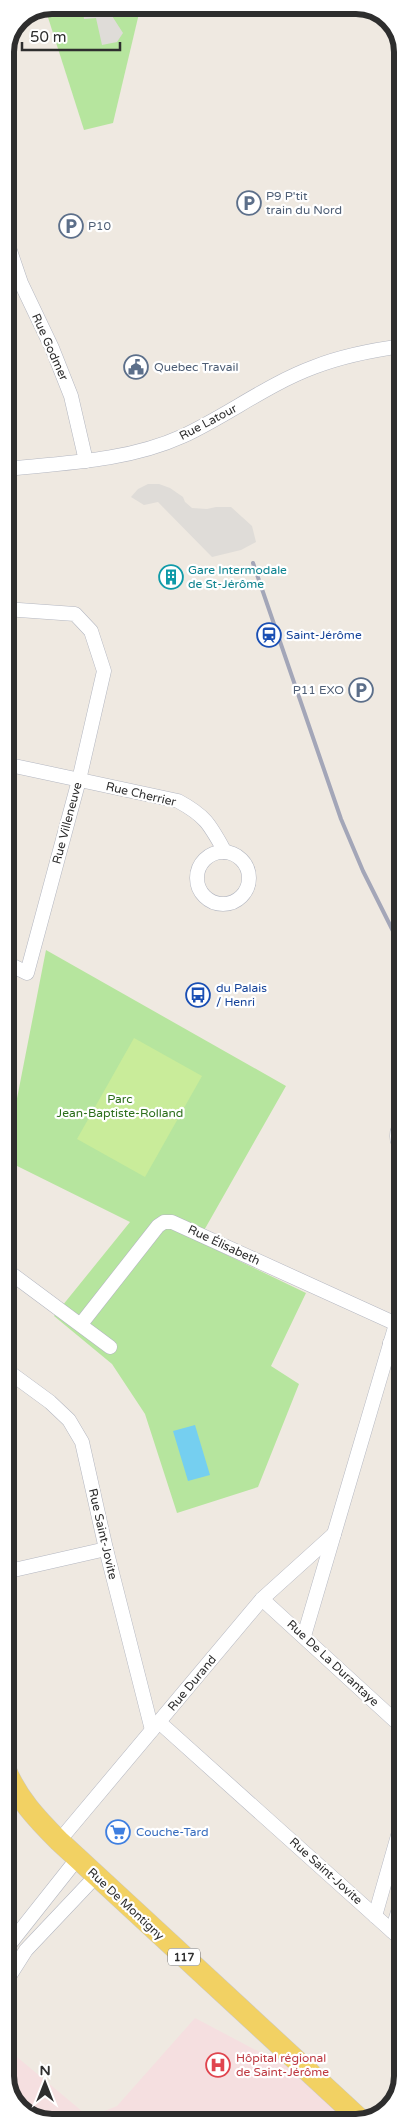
<svg xmlns="http://www.w3.org/2000/svg" width="408" height="2128" font-family="'Varela Round',sans-serif">
<style>
.medical{fill:#f5dfe0}
.green{fill:#b6e59e}
.pitch{fill:#c9ec9a}
.plaza{fill:#dfdcd8}
.water{fill:#75cff0}
.lines{fill:none;stroke-linecap:round;stroke-linejoin:round}
.minor-casing{stroke:#b4b7c1;stroke-width:15}
.primary-casing{stroke:#c9c9c9;stroke-width:22}
.minor{stroke:#fff;stroke-width:14}
.primary{stroke:#f2d163;stroke-width:21}
.rail{stroke:#a3a6b8;stroke-width:4}
.labels{text-anchor:middle;dominant-baseline:central;stroke-width:4.5;stroke-linejoin:round;paint-order:stroke}
.shield{fill:#fff;stroke:#6d6d6d;stroke-width:1}
.shield-label{font-size:11px;font-weight:bold;fill:#2e2e2e}
.service-label{font-size:12px;fill:#4e5e75;stroke:#fff;text-anchor:start}
.street-label{font-size:12px;fill:#2e2e2e;stroke:#fff}
.culture-label{font-size:12px;fill:#0d838f;stroke:#fff;text-anchor:start}
.transit-label{font-size:12px;fill:#164399;stroke:#fff;text-anchor:start}
.park-label{font-size:12px;fill:#2c6e1b;stroke:#fff}
.shop-label{font-size:12px;fill:#366cbe;stroke:#fff;text-anchor:start}
.health-label{font-size:12px;fill:#be3a42;stroke:#fff;text-anchor:start}
.rim{fill:none;stroke:#2e2e2e;stroke-width:6}
</style>
<rect width="100%" height="100%" fill="#efe9e1"/>
<!-- medical -->
<path class="medical" d="M195,2018l129,68 39,37h-317l-27,-14 -14,-26v-36l84,70 28,-11z"/>
<!-- green -->
<g class="green">
<path d="M52,5h89l-28,118 -29,7 -39,-122z"/>
<path d="M46,950l240,136 -88,155 108,52 -35,73 28,18 -41,103 -81,26 -32,-99 -33,-50 -58,-48 76,-94 -125,-62z"/>
</g>
<!-- pitch -->
<path class="pitch" d="M134,1038l68,38 -57,101 -68,-38z"/>
<!-- plaza -->
<g class="plaza">
<path d="M82,5h23l18,28 -6,9 -15,3 -6,-27 -12,1z"/>
<path d="M148,484h11l11,4 13,9 2,5 7,6 15,1 9,-2h15l21,19 4,16 -15,8 -29,7 -54,-55 -14,3 -13,-8 7,-8z"/>
</g>
<!-- water -->
<path class="water" d="M195,1425l15,50 -22,6 -15,-50z"/>
<g class="lines">
<!-- minor casing -->
<g class="minor-casing">
<g id="minor">
<path d="M5,236l16,47 31,65 19,48 15,65"/>
<path d="M5,469c60,-6 123,-8 178,-33 45,-21 85,-52 131,-69 28,-11 59,-17 89,-21"/>
<path d="M5,609l70,5 16,17 13,40 -25,109 -52,193 -22,-11"/>
<path d="M5,764l173,37c28,15 32,24 47,51"/>
<circle cx="223" cy="878" r="26"/>
<path d="M403,1121c-8,10 -8,20 0,29"/>
<path d="M5,1269l105,78"/>
<path d="M81,1324l77,-98 6,-4h8l231,105"/>
<path d="M390,1343l13,6"/>
<path d="M5,1369l45,33 19,18 13,22 24,107 46,181"/>
<path d="M5,1572l101,-23"/>
<path d="M262,1599l141,129"/>
<path d="M304,1636l92,-312"/>
<path d="M159,1722l244,219"/>
<path d="M59,1841l203,-242 72,-65"/>
<path d="M375,1916l28,-98"/>
<path d="M392,1931l11,-35"/>
<path d="M5,1950l72,-91"/>
<path d="M5,1983l21,-33 70,-74"/>
</g>
</g>
<!-- primary casing -->
<g class="primary-casing">
<path id="primary" d="M5,1768c12,30 32,51 54,73l304,281"/>
</g>
<!-- minor -->
<use href="#minor" class="minor"/>
<!-- primary -->
<use href="#primary" class="primary"/>
<!-- rail -->
<path class="rail" d="M253,563l88,256 22,52 40,80"/>
</g>
<!-- icons -->
<defs>
<g id="parking-ring" transform="scale(1.25)"><circle r="9.5" fill="#fff" stroke="#5c6f8a" stroke-width="1.5"/><path d="M-3.5-5.5H1a3.5 3.5 0 0 1 0 7H-1V5.5H-3.5ZM-1-3.4V-.6H.8a1.4 1.4 0 0 0 0-2.8Z" fill="#5c6f8a"/></g>
<g id="civic-ring" transform="scale(1.25)"><circle r="9.5" fill="#fff" stroke="#5c6f8a" stroke-width="1.5"/><path d="M-.6-6.5H3V-4.5H.6V-3L4-1V1h2V6H-6V1h2V-1L-.6-3ZM-1.2 2.5V6h2.4V2.5Z" fill="#5c6f8a"/></g>
<g id="building-ring" transform="scale(1.25)"><circle r="9.5" fill="#fff" stroke="#0f9aa8" stroke-width="1.5"/><path d="M-4-6H4V6H1V3H-1V6H-4ZM-2.5-4.3h1.7v1.8h-1.7ZM.8-4.3h1.7v1.8H.8ZM-2.5-1h1.7V.8h-1.7ZM.8-1h1.7V.8H.8Z" fill="#0f9aa8"/></g>
<g id="station-ring" transform="scale(1.25)"><circle r="9.5" fill="#fff" stroke="#1a4fb4" stroke-width="1.5"/><path d="M-3-6H3Q5-6 5-4V2Q5 4 3 4L4.5 6H3L1.5 4h-3L-3 6H-4.5L-3 4Q-5 4-5 2V-4Q-5-6-3-6ZM-3.5-4v3h7v-3ZM-3.5 1v1.5H-2V1ZM2 1v1.5H3.5V1Z" fill="#1a4fb4"/></g>
<g id="bus-ring" transform="scale(1.25)"><circle r="9.5" fill="#fff" stroke="#1a4fb4" stroke-width="1.5"/><path d="M-5-6H5V4H4V6H2V4H-2V6H-4V4H-5ZM-3.5-4V0h7V-4ZM-3.5 1.2v1.5H-2V1.2ZM2 1.2v1.5H3.5V1.2Z" fill="#1a4fb4"/></g>
<g id="supermarket-ring" transform="scale(1.25)"><circle r="9.5" fill="#fff" stroke="#3f7fe0" stroke-width="1.5"/><path d="M-6-5.5h2.5l.6 2H6L4.5 2H-2.5L-4.4-4H-6ZM-1.5 3.2a1.3 1.3 0 1 0 .1 0ZM3 3.2a1.3 1.3 0 1 0 .1 0Z" fill="#3f7fe0"/></g>
<g id="hospital-ring" transform="scale(1.25)"><circle r="9.5" fill="#fff" stroke="#e0444e" stroke-width="1.5"/><path d="M-5-5h3v3.5h4V-5h3V5h-3V1.5h-4V5h-3Z" fill="#e0444e"/></g>
</defs>
<g fill-rule="evenodd">
<use href="#parking-ring" x="249" y="203"/>
<use href="#parking-ring" x="71" y="226"/>
<use href="#civic-ring" x="136" y="367"/>
<use href="#building-ring" x="171" y="577"/>
<use href="#station-ring" x="269" y="635"/>
<use href="#parking-ring" x="361" y="690"/>
<use href="#bus-ring" x="198" y="995"/>
<use href="#supermarket-ring" x="118" y="1832"/>
<use href="#hospital-ring" x="218" y="2065"/>
</g>
<g class="labels">
<!-- shield labels -->
<rect class="shield" x="168" y="1948.5" width="32" height="17" rx="4"/>
<g class="shield-label">
<text x="184" y="1957">117</text>
</g>
<!-- service labels -->
<g class="service-label">
<text x="266" y="196">P9 P'tit<tspan x="266" dy="14">train du Nord</tspan></text>
<text x="88" y="226">P10</text>
<text x="154" y="367">Quebec Travail</text>
<text x="344" y="690" text-anchor="end">P11 EXO</text>
</g>
<!-- street labels -->
<g class="street-label">
<text transform="translate(50 347) rotate(66)">Rue Godmer</text>
<text transform="translate(208 422) rotate(-28)">Rue Latour</text>
<text transform="translate(141 794) rotate(13)">Rue Cherrier</text>
<text transform="translate(67 823) rotate(-75)">Rue Villeneuve</text>
<text transform="translate(224 1245) rotate(25)">Rue Élisabeth</text>
<text transform="translate(103 1534) rotate(77)">Rue Saint-Jovite</text>
<text transform="translate(333 1663) rotate(43)">Rue De La Durantaye</text>
<text transform="translate(192 1683) rotate(-50)">Rue Durand</text>
<text transform="translate(326 1871) rotate(42)">Rue Saint-Jovite</text>
<text transform="translate(126 1904) rotate(43)">Rue De Montigny</text>
</g>
<!-- culture labels -->
<g class="culture-label">
<text x="188" y="570">Gare Intermodale<tspan x="188" dy="14">de St-Jérôme</tspan></text>
</g>
<!-- transit labels -->
<g class="transit-label">
<text x="286" y="635">Saint-Jérôme</text>
<text x="216" y="988">du Palais<tspan x="216" dy="14">/ Henri</tspan></text>
</g>
<!-- park labels -->
<g class="park-label">
<text x="120" y="1099">Parc<tspan x="120" dy="14">Jean-Baptiste-Rolland</tspan></text>
</g>
<!-- shop labels -->
<g class="shop-label">
<text x="136" y="1832">Couche-Tard</text>
</g>
<!-- health labels -->
<g class="health-label">
<text x="236" y="2058">Hôpital régional<tspan x="236" dy="14">de Saint-Jérôme</tspan></text>
</g>
</g>
<!-- crop -->
<path d="M0 0H408V2128H0ZM52 14H356A38 38 0 0 1 394 52V2076A38 38 0 0 1 356 2114H52A38 38 0 0 1 14 2076V52A38 38 0 0 1 52 14Z" fill="#fff" fill-rule="evenodd"/>
<path class="rim" d="M52 14H356A38 38 0 0 1 394 52V2076A38 38 0 0 1 356 2114H52A38 38 0 0 1 14 2076V52A38 38 0 0 1 52 14Z"/>
<!-- north arrow -->
<g transform="translate(45 2083)" stroke="#ffffff" stroke-width="4" paint-order="stroke">
<path d="M0-4L9 19L0 12L-9 19Z" fill="#2e2e2e"/>
<text y="-8" font-size="14" font-weight="bold" text-anchor="middle" fill="#2e2e2e">N</text>
</g>
<!-- scale -->
<path d="M22 42v8h98v-8" fill="none" stroke="#2e2e2e" stroke-width="2.5"/>
<text x="30" y="42" font-size="15" fill="#2e2e2e" stroke="#ffffff" stroke-width="4" paint-order="stroke">50 m</text>
</svg>
